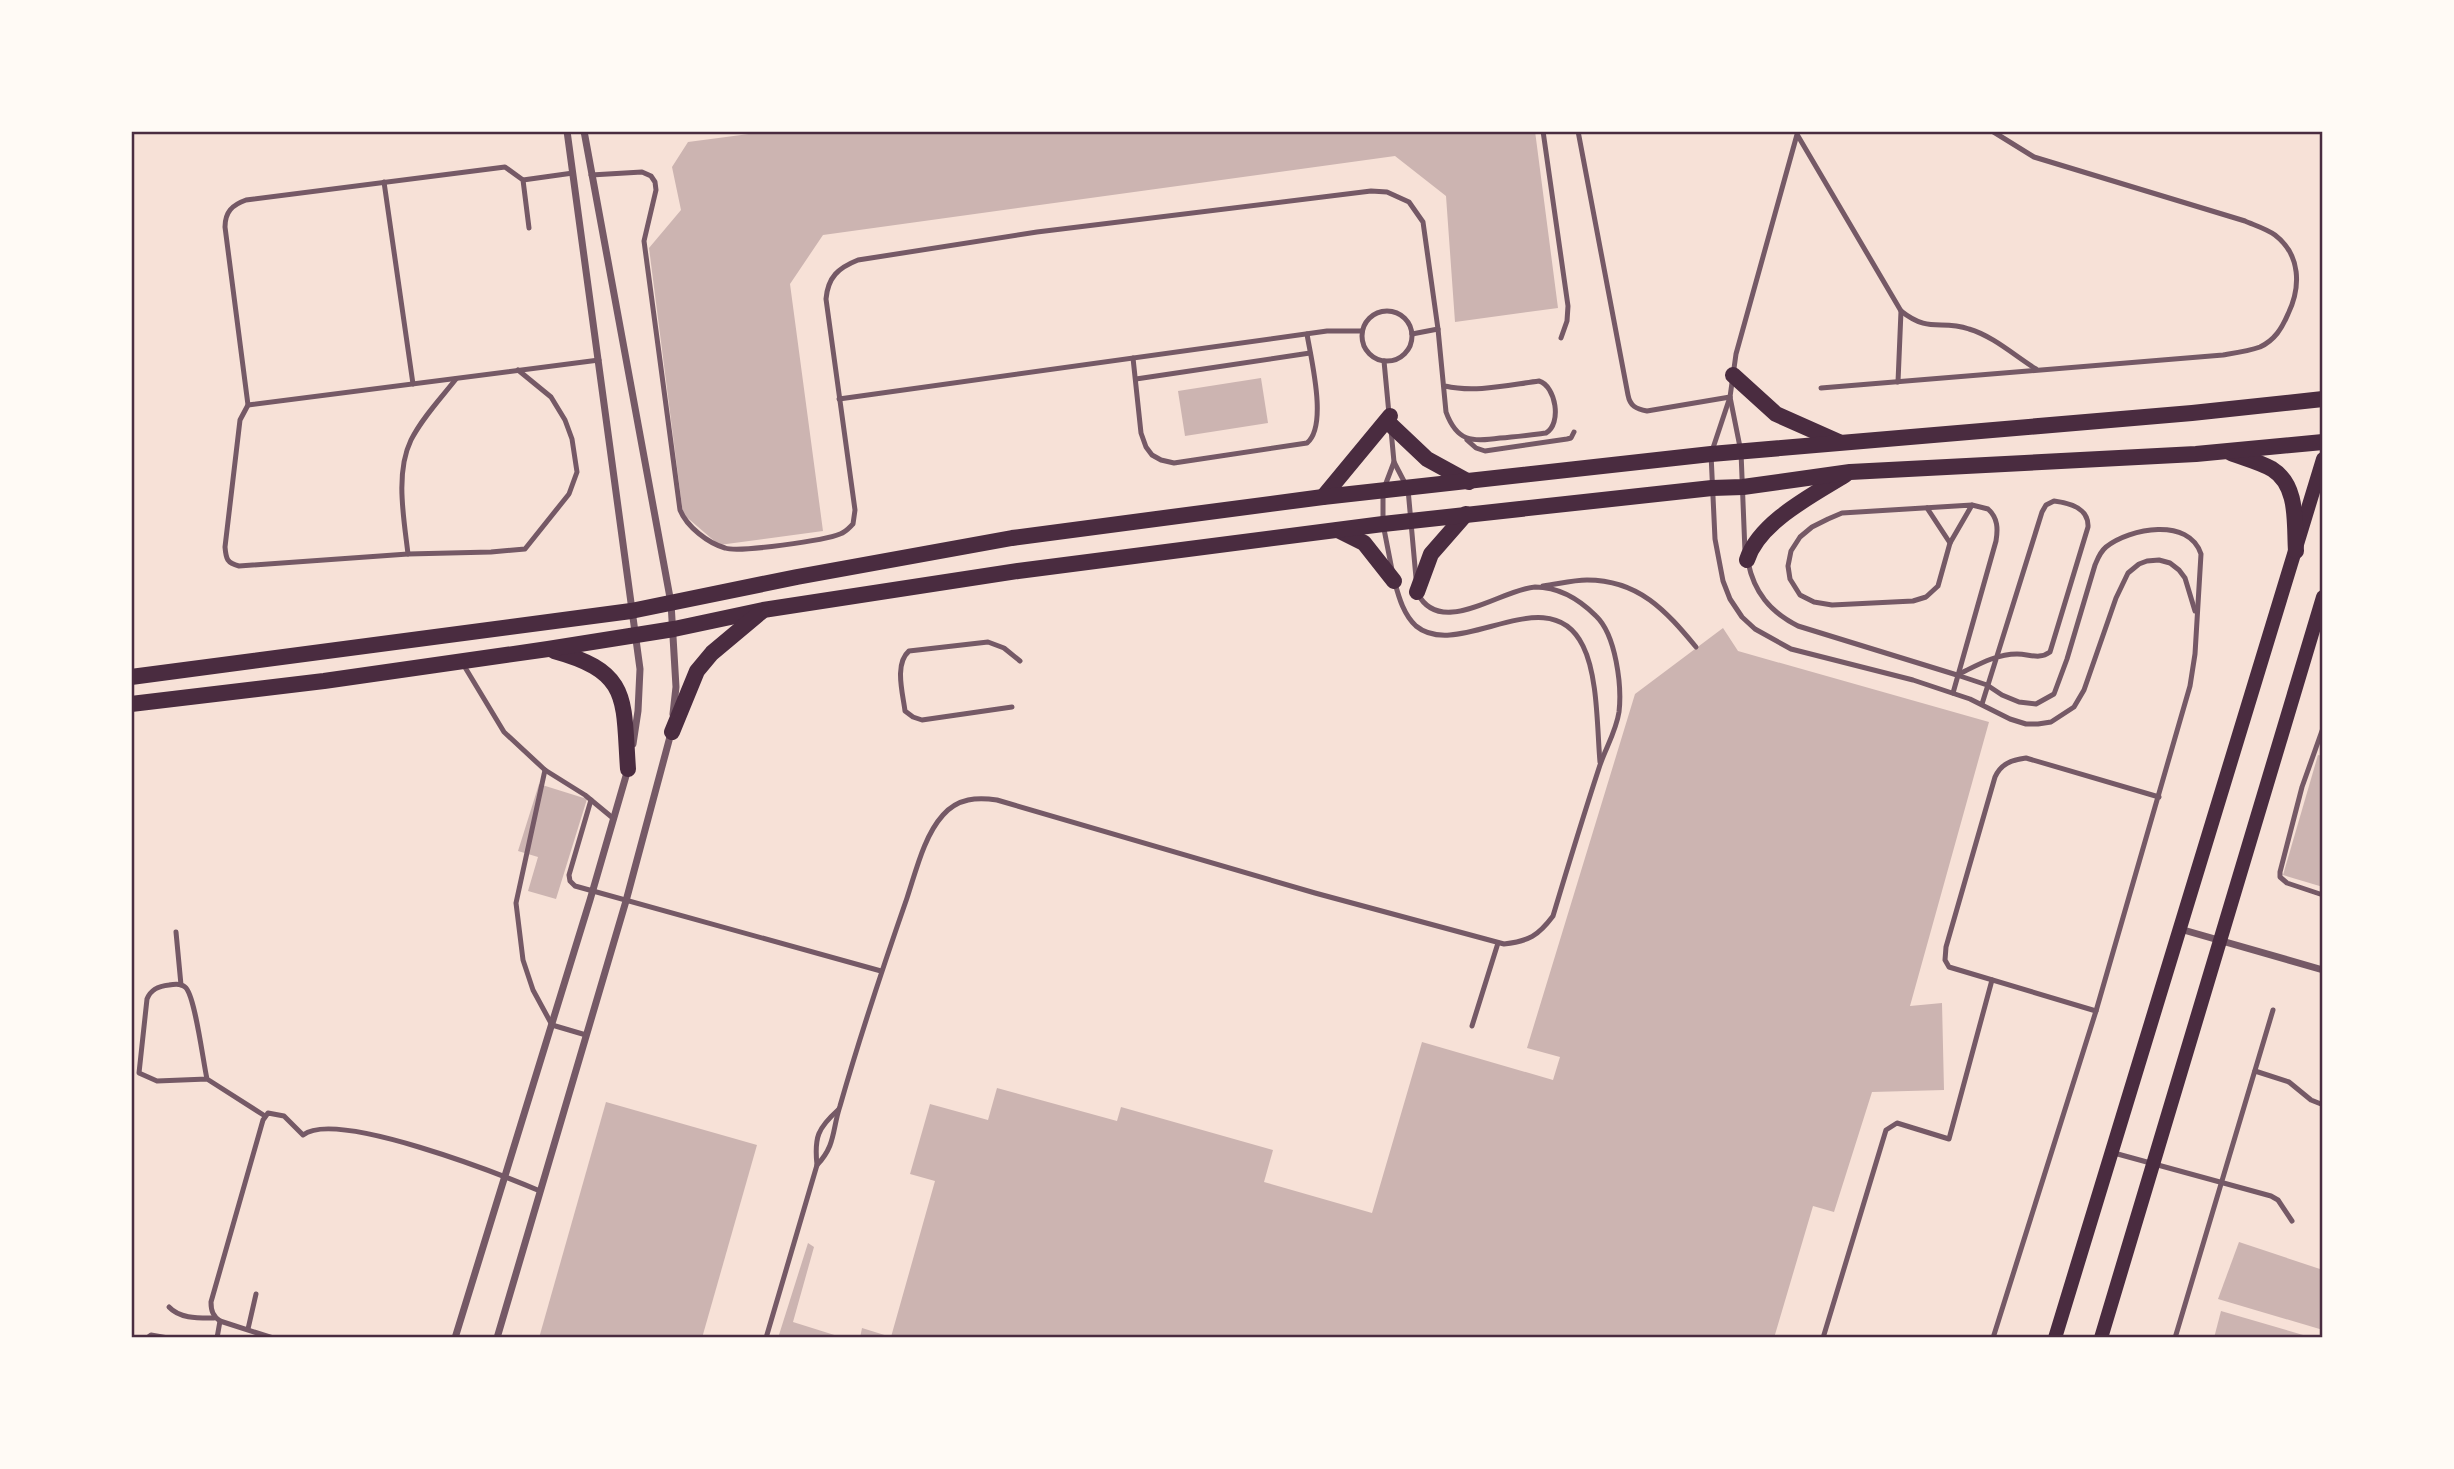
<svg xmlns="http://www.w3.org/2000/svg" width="2454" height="1469" font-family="'Open Sans',sans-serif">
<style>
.building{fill:#ccb4b1}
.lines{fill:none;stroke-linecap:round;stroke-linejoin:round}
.service{stroke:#755966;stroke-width:5}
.minor{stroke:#755966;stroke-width:7}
.secondary{stroke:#4a2c40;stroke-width:14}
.primary{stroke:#4a2c40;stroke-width:16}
.neatline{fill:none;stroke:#4a2c40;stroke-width:2.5}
</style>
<rect width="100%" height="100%" fill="#f7e1d7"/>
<!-- building -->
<g class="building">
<path d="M771,131h764l23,177 -103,14 -9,-126 -51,-40 -572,79 -33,49 33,247 -104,14 -36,-31 -34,-266 32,-38 -9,-43 16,-25z"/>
<path d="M1261,378l7,45 -83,13 -7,-45z"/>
<path d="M1723,628l15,23 251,71 -79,284 32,-3 2,87 -72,2 -38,120 -21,-6 -39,132h-914l2,-10 29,9 44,-156 -25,-7 20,-70 58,16 9,-32 120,33 4,-14 152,43 -9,32 108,31 50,-171 131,38 7,-23 -33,-9 108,-354z"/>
<path d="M2318,755l5,1v131l-40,-12z"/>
<path d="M539,784l48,15 -31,100 -28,-8 10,-34 -20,-6z"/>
<path d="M606,1102l151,43 -55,193h-163z"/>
<path d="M2239,1242l84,28v60l-105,-31z"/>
<path d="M808,1243l6,4 -21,75 51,16h-66z"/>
<path d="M2221,1311l89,26v1h-96z"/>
</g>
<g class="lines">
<!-- service -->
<g class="service">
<path d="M1543,131l25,175 -1,15 -6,17"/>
<path d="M1578,131l50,264c2,11 8,14 19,16l83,-14"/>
<path d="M1798,131l-62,223 -6,43 -19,57 4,85 8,42 7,18 12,18 13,12 36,20 122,31 57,19 40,20 16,5h12l13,-2 23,-15 10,-17 32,-92 12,-25 11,-9 8,-3 12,-1 11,3 9,7 6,8 10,33"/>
<path d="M1798,136l103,175c29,23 39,8 68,18 24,7 46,27 67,40"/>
<path d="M591,175l51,-3 9,4 4,6 1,8 -12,51 36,269c7,17 28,33 45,38 14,5 101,-8 115,-14 6,-2 9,-6 13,-10l2,-14 -29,-211c2,-22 12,-31 32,-39l179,-28 334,-41 16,1 22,10 14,20 15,107 8,83c11,30 26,30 54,26 15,-1 30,-3 46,-5 16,-9 10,-47 -7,-52 -31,4 -64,12 -94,5"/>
<path d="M523,180l50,-7"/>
<path d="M384,182l29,202"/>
<circle cx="1387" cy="336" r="25"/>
<path d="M1412,334l26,-5"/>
<path d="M1133,358l8,75 5,14 6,8 9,5 13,3 133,-20c21,-17 4,-84 0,-109"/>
<path d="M1384,361l5,53"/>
<path d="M518,370l33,27 14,23 7,19 5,33 -8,22 -44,55 -34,3 -83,2 -169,12c-12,-3 -13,-7 -14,-19l15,-127 8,-15 -23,-178c0,-15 7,-22 21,-27l259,-33 18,13 6,48"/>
<path d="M1136,379l174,-26"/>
<path d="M1898,382l3,-71"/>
<path d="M1821,388l402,-33c12,-2 26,-4 37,-8 15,-7 22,-19 28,-33 13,-27 13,-59 -13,-79 -8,-6 -21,-10 -30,-14l-211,-64 -42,-26"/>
<path d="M1730,397l11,55 4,100"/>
<path d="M839,399l488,-68h35"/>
<path d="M248,405l351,-45"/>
<path d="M1391,430l3,32 14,27 8,89"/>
<path d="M1467,440l9,8 9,3 82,-12 4,-1 3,-6"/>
<path d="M1927,508l23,35"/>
<path d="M408,554c-4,-35 -13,-81 3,-114 11,-22 30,-42 45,-61"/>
<path d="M1748,562c6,30 22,50 50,64l159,49 30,10 15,10 17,7 17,2 18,-10 13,-35 28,-94c3,-7 5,-13 11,-18 24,-19 83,-30 95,7l-6,100 -5,32 -94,325 -103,327"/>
<path d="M1392,570l-9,-46v-33l11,-29"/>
<path d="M1395,583c4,15 9,32 21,43 43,36 133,-50 167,20 15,30 14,82 17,116"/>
<path d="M1543,586c15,-2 30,-6 44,-6 52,0 79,31 109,67"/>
<path d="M463,664l41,68 41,38 40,25 29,24"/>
<path d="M1957,675c19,-9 38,-21 60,-21 13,0 22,6 33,-2l38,-125c1,-19 -18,-24 -34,-26l-8,4 -4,7 -60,192"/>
<path d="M1953,693l43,-152c2,-12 2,-23 -8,-32l-16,-4 -130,8 -14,6 -16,8 -12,10 -9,14 -3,15 2,13 10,16 14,7 18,3 81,-4 13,-4 12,-11 12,-43 22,-38"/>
<path d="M1012,707l-90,13 -9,-3 -8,-6c-2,-17 -11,-47 4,-60l79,-9 16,6 16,13"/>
<path d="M2323,728l-21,59 -22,85v5l7,6 36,12"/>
<path d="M545,770l-29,133 7,57 10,30 19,35 34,10"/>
<path d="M591,800l-22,75 1,6 5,5 306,85"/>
<path d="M176,932l5,53"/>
<path d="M2096,1011l-147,-44 -4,-7 1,-13 49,-170c6,-13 16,-17 31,-19l133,39"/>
<path d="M1472,1026l26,-83"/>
<path d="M2255,1071l34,11 22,18 10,4"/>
<path d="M207,1079l-50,2 -18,-8 8,-74c4,-10 12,-13 22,-14 5,-1 12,-2 16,2 10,7 18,75 22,92l58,37"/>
<path d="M2114,1153l157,43 7,4 14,21"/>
<path d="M817,1165c19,-20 15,-35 23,-59 20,-70 43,-139 67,-208 9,-27 17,-62 36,-83 15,-17 34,-18 54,-15l318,93 189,51c25,-3 34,-8 49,-28 15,-50 30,-99 46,-148 6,-19 17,-36 20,-56 3,-26 -3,-77 -23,-96 -17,-17 -36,-29 -61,-29 -33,2 -94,51 -117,7"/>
<path d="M169,1307c11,12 30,11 45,11"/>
<path d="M248,1329l8,-35"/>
<path d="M147,1338l4,-3 17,3"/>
<path d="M217,1338l3,-17"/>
<path d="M273,1338l-53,-17c-7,-5 -9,-10 -9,-19l52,-182 5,-7 16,3 19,19c33,-26 199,40 237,56"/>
<path d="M766,1338l51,-173c-3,-28 1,-37 21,-55"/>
<path d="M1823,1338l63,-208 11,-7 52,16 43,-159"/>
<path d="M2175,1338l98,-328"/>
</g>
<!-- minor -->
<g class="minor">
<path d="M567,131l73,538 -2,42 -5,33"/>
<path d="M584,131l87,472 5,84 -3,27"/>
<path d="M2180,929l143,41"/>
<path d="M455,1338l135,-438 38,-131"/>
<path d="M497,1338l129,-437 45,-168"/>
</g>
<!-- secondary -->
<g class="secondary">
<path d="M2055,1338l268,-879"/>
<path d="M2101,1338l222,-741"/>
</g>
<!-- primary -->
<g class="primary">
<path d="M1733,375l43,39 63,28"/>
<path d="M1390,424l37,35 42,23"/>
<path d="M2231,453c13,5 29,9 41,16 27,17 22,54 24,82"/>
<path d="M1323,497l67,-81"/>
<path d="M1338,530l26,13 30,38"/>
<path d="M1747,560c12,-38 66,-65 98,-85"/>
<path d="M1417,592l14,-38 35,-40"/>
<path d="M554,651c77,21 69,48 74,118"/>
<path d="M131,677l500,-66 166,-34 215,-39 311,-41 388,-43 481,-41 131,-14"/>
<path d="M131,704l193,-23 224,-32 126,-20 89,-19 255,-39 365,-47 329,-36 31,-1 107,-15 346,-18 127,-12"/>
<path d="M672,732l25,-61 15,-18 49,-41"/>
</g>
</g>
<!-- border -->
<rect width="2454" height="1469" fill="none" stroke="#fffaf5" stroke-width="266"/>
<rect x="133" y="133" width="2188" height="1203" class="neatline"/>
</svg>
